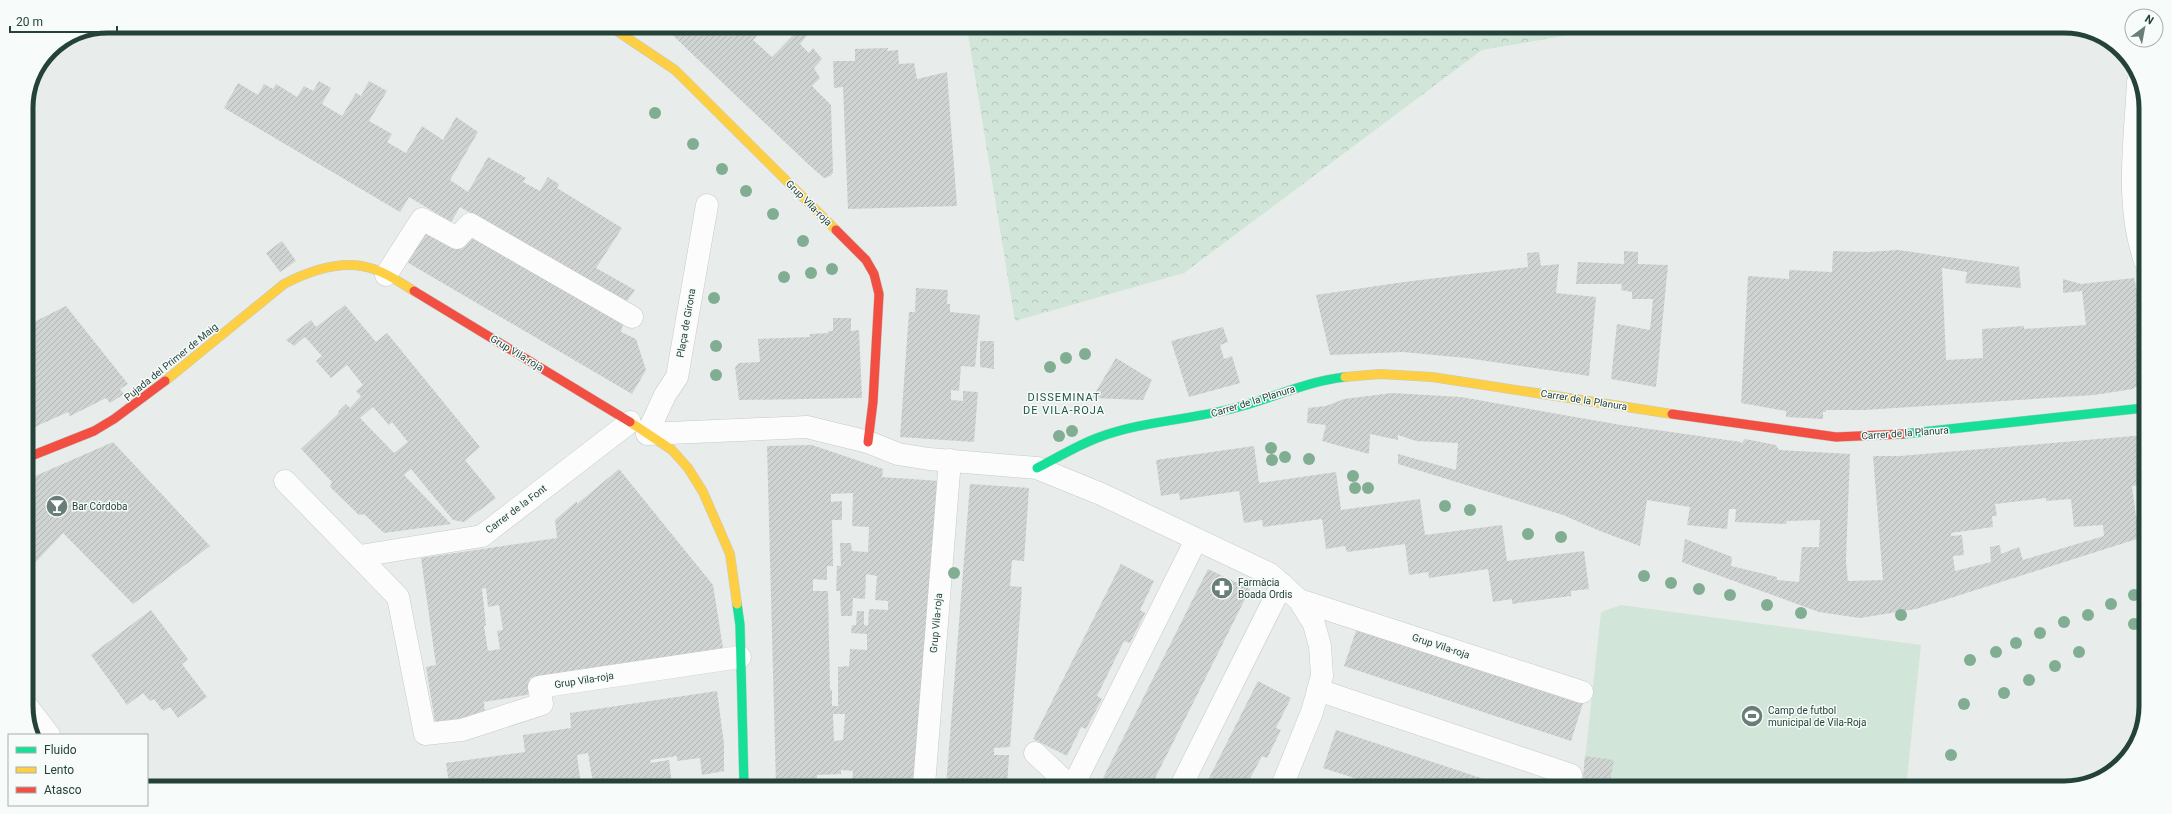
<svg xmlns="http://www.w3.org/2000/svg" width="2172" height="814" font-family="Roboto,sans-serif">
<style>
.forest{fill:url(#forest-crowns)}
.pitch{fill:#d1e6d8}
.building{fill:url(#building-hatch);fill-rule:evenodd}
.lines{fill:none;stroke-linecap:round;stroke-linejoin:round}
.street-casing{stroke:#c5cac8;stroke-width:23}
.fast-casing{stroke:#c3cbc8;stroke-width:10}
.slow-casing{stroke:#c3cbc8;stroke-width:10}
.jam-casing{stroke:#c3cbc8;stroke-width:10}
.street{stroke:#fcfcfc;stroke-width:22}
.fast{stroke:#16e098;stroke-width:9}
.slow{stroke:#ffcf43;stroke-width:9}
.jam{stroke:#f24e42;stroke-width:9}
.tree{fill:#81ae93}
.labels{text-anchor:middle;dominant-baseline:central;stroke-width:3;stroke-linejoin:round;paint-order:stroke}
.street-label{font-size:10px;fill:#24423a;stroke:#f7fbf9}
.poi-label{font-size:10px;fill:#24423a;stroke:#f7fbf9;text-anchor:start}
.neighbourhood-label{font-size:11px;letter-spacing:1px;fill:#1f5548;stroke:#f7fbf9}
.rim{fill:none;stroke:#24423a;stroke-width:5}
</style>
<defs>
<pattern id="forest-crowns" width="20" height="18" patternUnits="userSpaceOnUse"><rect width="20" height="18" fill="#d1e6d8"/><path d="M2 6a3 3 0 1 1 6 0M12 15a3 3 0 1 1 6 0" fill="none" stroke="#b3c6ba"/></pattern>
<pattern id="building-hatch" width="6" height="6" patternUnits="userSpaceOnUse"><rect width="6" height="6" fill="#cfd4d2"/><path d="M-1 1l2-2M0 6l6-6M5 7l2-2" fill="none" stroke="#b2b7b5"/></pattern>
</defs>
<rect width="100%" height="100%" fill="#e8edeb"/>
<!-- forest -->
<path class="forest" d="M971,28l634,1 -123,21 -298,223 -169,48 -47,-287z"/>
<!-- pitch -->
<path class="pitch" d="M1621,605l300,40 -15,143 -324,-1 19,-175z"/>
<!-- building -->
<g class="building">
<path d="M664,27h58l10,9 9,-9h6l10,9 -4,4 19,17 28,-29h5l5,4 -10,12 9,9 4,-5 9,11 -8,9 6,10 -8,8 19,19 2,68 -3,3 -6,2 -16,-14z"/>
<path d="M888,48l-1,3 11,-1 1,14 15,-1 3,16 30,-7 10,134 -109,3 -5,-122 -9,1 -1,-27h22v-12z"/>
<path d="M319,81l12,7 -9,16 20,12 14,-23 5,3 8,-15 18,10 -18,30 23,13 -5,8 19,11 16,-27 21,14 13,-23 22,15 -28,48 18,12 20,-35 38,21 -3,4 17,9 8,-14 11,7 -2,4 65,40 -26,40 39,22 -9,12 -166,-95 -9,15 -42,-25 -9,15 -176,-104 14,-25 20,12 6,-11 9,5 3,-5 21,13 7,-11 9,5z"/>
<path d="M427,233l50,6 146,85 -2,8 15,7 10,31 -14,24 -227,-133 16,-24z"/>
<path d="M282,241l14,20 -16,11 -14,-19z"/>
<path d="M1898,250l121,17 2,21 -56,-5 2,-11 -25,-4 4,92 37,-2 -1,-29 42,-3v3l62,-4 -4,-34 -19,2v-14l18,5 53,-6 10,40v62l-11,9 -39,6 -230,15h-38v2h-3v7l-37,-2v-6l-45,-8 7,-127 41,3v-9l43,2 1,-21 35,1z"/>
<path d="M1624,251l14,1v12l30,1 -12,122 -45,-8 6,-55 33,6 3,-31h-21v-7l-11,-2 1,-6h-46l2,-22 46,2z"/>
<path d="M1539,252l2,14 18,-2 -3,29 40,4 -7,79 -123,-18 -63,-6 -73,3 -14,-60 88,-13 124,-15 -1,-14z"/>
<path d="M916,288l32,2 -1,14h3v8l30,3 -5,52 -14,-1 -2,25 -8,-1v10l12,1v-10l15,1 -4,50 -74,-5 9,-125h6z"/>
<path d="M345,305l31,37 11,-9 93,114 -15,13 31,38 -32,24 -11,-2 -42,-51 -7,6 47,49 -67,9 -20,-19 -5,1 -29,-28 2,-5 -31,-33 38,-36 -1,-1 8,-8 4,4 11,-12 -5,-5 7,-6 -16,-20 -16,13 -15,-17 6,-5 -17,-19 -11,9 -8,-6 25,-20 5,7zM373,407l16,18 3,-3 16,20 -14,11 -34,-35z"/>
<path d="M66,306l62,78 -8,5 4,5 -14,9 -4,-5 -36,18 -2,-4 -40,18 -2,-4v-105l2,4z"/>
<path d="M833,318h18v13l8,-1 3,68 -123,2 -4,-33 4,-4 21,-1 -2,-23 52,-2v-3l18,-1v-2h5z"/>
<path d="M1223,327l5,15 -8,3 4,14 8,-3 8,27 -51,14 -18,-56z"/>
<path d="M980,341h14v28l-14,-2z"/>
<path d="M1116,358l36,22 -9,20 -51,-2z"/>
<path d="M1392,393l69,4 154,27 126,18v2l4,-5 31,6 3,5 71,4 -4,107 2,20 35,-1 -10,-124h27l244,-21 -1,50 -11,1 4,31 7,-1v21l-227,72 -56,9 -41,-6 -137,-50 3,-23 47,18 -1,9 46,11v3l22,2 3,-35h17l1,-27 -33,1 -1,3 -51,-2 1,-13h-7l-2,20 -40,-4 3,-18 -43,-7 -7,46 -40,-15 -37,-16 -165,-51v-10l58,16 2,-27 -42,-2 -18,-6v5l-28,-6 -1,20 -47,-13 4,-16 -19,-2 1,-15 18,-2 18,-7zM2046,498v3l25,-2 3,28 29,-2 1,11 -81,24 -4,-13 -18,7 -1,-9 -10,2 1,15 -36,9 -2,-15 11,-1 -2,-20 -11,1v-3l42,-6 -1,-11h5l-2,-12z"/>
<path d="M113,442l97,104 -77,58 -70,-71 -32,34 -2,-2 -3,3v-88z"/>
<path d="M812,445l71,24 -1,8 57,4 -24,304h-63l1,-14 -12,-1v4l-24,1v10h-41l-9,-339zM853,493l-1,33 17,1 -1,25 -16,-1 -1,-8h-11l1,23h-4l-1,25h4l1,25h11l1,-18 12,1 1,-25 11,2 -2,24 13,1v9l-19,-1 -1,17 -4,-1v-14h-7l-1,14h-4l-1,8 16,1v16l-17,-1 -1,17 -11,1v39h-6v-16h-2l-2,-99h-15v-12l14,1v-14h6l-1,-46h10v-19l-11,1v-8zM833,714h12l-2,26 -9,1z"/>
<path d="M1254,446l5,37 77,-11 5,38 79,-11 5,36 77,-10 5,36 77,-10 5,38 -18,2v5l-46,6 -13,2v-5l-19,3 -5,-33 -59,9 -1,-6 -19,3 -4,-31 -58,8 -2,-6 -19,3 -4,-30 -59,8 -1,-7 -18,3 -5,-32 -59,9 -1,-7 -18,3 -5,-36z"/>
<path d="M619,469l94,116 10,63 -193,30 2,16 -48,8 1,13 -50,7 -9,-55 10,-2 -15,-107 136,-20 -2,-18 22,-19v3zM486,588l2,19 11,-2 4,25 -6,1 3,18 -12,2 -4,-25 2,-1 -4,-36z"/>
<path d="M970,484l59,4 -5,73 -12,-1 -2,26 12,1 -12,160 -16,1v7h15l-2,31h-61z"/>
<path d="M1121,564l33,17 -14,29 5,3 -15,30 -6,-2 -27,55 5,3 -16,30 -5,-2 -14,29 -34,-17z"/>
<path d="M1208,569l42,20 -57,114 -42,83h-52z"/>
<path d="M151,610l37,49 -6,5 25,33 -29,21 -8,-11 -7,4 -9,-12 -4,2 -7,-8 -16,12 -36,-50z"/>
<path d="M1357,628l226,75 -12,38 -227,-75z"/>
<path d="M1258,681l33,17 -15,30 5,2 -14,28 -5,-2 -16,30h-41z"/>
<path d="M717,691l7,53v27l-22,4 -2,-17 -23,3v-5l-27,4 1,3 18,-3 3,25 -79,-2 -5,-30 -11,2 4,30 -132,-1 -3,-21 79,-11 -2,-17 48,-7 -1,-15z"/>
<path d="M1336,730l169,56v1l-126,-1 -56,-18z"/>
<path d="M1585,756l29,4 -5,27h-27z"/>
</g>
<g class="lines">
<!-- street casing -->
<g class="street-casing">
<g id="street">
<path d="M2138,82c-3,60 -13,122 7,179"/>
<path d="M707,205l-30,172 -12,18 -18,39 160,-7 61,15 30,12 31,5 108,9 64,26 169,80 29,26 15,24 6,22 2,30 -10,36 -30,74"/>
<path d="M386,275l36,-56 35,19 13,-14 162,93"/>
<path d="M285,481l113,116 27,137 37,-4 80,-26 -3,-17 201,-30"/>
<path d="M360,556l122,-20 148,-114"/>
<path d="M1299,600l283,92"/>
<path d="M1318,690l253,85"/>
<path d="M26,705l23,30"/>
<path d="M1035,753l35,33"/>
<path d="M924,785l26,-325"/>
<path d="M1073,786l123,-246"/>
<path d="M1181,786l101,-202"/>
</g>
</g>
<!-- fast casing -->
<g class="fast-casing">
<g id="fast">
<path d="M1903,434l241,-26"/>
<path d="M1037,468c20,-10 39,-22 60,-30 47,-18 98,-18 145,-32 35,-10 67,-25 103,-29"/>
<path d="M737,604l3,21 4,160"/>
</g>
</g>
<!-- slow casing -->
<g class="slow-casing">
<g id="slow">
<path d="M611,27l64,43 161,160"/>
<path d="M1345,377l35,-3 52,3 240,37"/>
<path d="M165,381l119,-97c27,-14 62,-26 92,-14 13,4 26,14 38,21"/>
<path d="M630,422l42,28 16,18 15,24 27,62 7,50"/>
</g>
</g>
<!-- jam casing -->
<g class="jam-casing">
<g id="jam">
<path d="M836,230l30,30 8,14 5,20 -6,108 -5,40"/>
<path d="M414,291l216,131"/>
<path d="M1672,414l164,23 67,-3"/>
<path d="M26,458l68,-27 20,-12 51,-38"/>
</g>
</g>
<!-- street -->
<use href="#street" class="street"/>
<!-- fast -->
<use href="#fast" class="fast"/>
<!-- slow -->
<use href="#slow" class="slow"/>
<!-- jam -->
<use href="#jam" class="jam"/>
</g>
<!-- trees -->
<g class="tree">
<circle cx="655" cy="113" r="6"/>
<circle cx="693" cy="144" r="6"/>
<circle cx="722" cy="169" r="6"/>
<circle cx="746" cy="191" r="6"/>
<circle cx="773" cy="214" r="6"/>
<circle cx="803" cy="241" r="6"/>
<circle cx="832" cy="269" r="6"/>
<circle cx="811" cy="273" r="6"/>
<circle cx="784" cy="277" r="6"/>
<circle cx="714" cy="298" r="6"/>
<circle cx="716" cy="346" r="6"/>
<circle cx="1085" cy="354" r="6"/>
<circle cx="1066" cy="358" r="6"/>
<circle cx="1050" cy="367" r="6"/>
<circle cx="716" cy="375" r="6"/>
<circle cx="1072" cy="431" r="6"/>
<circle cx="1059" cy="436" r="6"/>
<circle cx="1271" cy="448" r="6"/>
<circle cx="1285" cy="457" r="6"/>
<circle cx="1309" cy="459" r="6"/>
<circle cx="1272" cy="460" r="6"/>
<circle cx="1353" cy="476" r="6"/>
<circle cx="1355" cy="488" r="6"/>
<circle cx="1368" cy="488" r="6"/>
<circle cx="1445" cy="506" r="6"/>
<circle cx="1470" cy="510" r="6"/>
<circle cx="1528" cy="534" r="6"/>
<circle cx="1561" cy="537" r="6"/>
<circle cx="954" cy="573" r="6"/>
<circle cx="1644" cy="576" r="6"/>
<circle cx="1671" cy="583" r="6"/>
<circle cx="1699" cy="589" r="6"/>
<circle cx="1730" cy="595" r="6"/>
<circle cx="2134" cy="595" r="6"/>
<circle cx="2111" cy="604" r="6"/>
<circle cx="1767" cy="605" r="6"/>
<circle cx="1801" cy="613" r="6"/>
<circle cx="1901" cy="615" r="6"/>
<circle cx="2088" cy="615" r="6"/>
<circle cx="2064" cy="622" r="6"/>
<circle cx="2134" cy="624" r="6"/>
<circle cx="2040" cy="633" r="6"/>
<circle cx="2016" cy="643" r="6"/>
<circle cx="1996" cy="652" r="6"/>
<circle cx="2079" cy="652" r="6"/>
<circle cx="1970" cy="660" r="6"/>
<circle cx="2055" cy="666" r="6"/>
<circle cx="2029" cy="680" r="6"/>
<circle cx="2004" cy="693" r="6"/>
<circle cx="1964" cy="704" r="6"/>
<circle cx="1951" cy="755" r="6"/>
</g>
<!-- icons -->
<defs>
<g id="bar-disc" transform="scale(1.15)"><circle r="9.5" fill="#697e78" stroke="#f7fbf9"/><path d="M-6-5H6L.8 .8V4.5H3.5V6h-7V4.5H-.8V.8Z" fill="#fff"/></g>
<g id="pharmacy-disc" transform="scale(1.15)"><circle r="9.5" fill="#697e78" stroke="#f7fbf9"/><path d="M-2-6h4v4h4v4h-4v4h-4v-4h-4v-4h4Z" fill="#fff"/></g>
<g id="stadium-disc" transform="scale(1.15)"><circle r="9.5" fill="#697e78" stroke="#f7fbf9"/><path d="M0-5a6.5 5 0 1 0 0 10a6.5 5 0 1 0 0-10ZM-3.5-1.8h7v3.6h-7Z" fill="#fff"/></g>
</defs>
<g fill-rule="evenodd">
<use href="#bar-disc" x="57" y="506"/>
<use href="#pharmacy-disc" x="1222" y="588"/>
<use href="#stadium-disc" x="1752" y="716"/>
</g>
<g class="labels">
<!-- street labels -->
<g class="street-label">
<text transform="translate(809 203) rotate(45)">Grup Vila-roja</text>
<text transform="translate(686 323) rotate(-80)">Plaça de Girona</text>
<text transform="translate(517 353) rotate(31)">Grup Vila-roja</text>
<text transform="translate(171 362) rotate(-39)">Pujada del Primer de Maig</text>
<text transform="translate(1584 400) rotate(9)">Carrer de la Planura</text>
<text transform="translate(1253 401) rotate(-17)">Carrer de la Planura</text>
<text transform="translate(1905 433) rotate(-4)">Carrer de la Planura</text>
<text transform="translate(516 509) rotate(-37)">Carrer de la Font</text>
<text transform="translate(936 623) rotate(-85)">Grup Vila-roja</text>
<text transform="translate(1441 646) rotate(18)">Grup Vila-roja</text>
<text transform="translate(584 680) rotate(-9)">Grup Vila-roja</text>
</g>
<!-- poi labels -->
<g class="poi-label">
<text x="72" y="506">Bar Córdoba</text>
<text x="1238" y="582">Farmàcia<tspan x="1238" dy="12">Boada Ordis</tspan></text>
<text x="1768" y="710">Camp de futbol<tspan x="1768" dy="12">municipal de Vila-Roja</tspan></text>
</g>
<!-- neighbourhood labels -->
<g class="neighbourhood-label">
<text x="1064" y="397">DISSEMINAT<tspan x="1064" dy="13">DE VILA-ROJA</tspan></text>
</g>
</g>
<!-- crop -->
<path d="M0 0H2172V814H0ZM108 33H2064A75 75 0 0 1 2139 108V706A75 75 0 0 1 2064 781H108A75 75 0 0 1 33 706V108A75 75 0 0 1 108 33Z" fill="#f7fbf9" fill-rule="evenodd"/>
<path class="rim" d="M108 33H2064A75 75 0 0 1 2139 108V706A75 75 0 0 1 2064 781H108A75 75 0 0 1 33 706V108A75 75 0 0 1 108 33Z"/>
<!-- legend -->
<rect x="8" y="734" width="140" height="72" fill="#f7fbf9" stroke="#a3b1ad"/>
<rect x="16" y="747" width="20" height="6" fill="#16e098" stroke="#a3b1ad"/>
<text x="44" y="754" font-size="12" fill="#24423a">Fluido</text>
<rect x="16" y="767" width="20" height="6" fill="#ffcf43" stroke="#a3b1ad"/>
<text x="44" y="774" font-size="12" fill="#24423a">Lento</text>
<rect x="16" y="787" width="20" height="6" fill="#f24e42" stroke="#a3b1ad"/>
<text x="44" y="794" font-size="12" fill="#24423a">Atasco</text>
<!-- north arrow -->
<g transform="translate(2144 28) rotate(32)"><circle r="19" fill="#f7fbf9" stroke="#a3b1ad"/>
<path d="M0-3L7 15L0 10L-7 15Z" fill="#697e78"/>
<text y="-6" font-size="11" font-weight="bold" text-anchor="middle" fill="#24423a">N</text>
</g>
<!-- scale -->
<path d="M10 26v6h107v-6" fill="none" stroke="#24423a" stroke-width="2"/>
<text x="16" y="26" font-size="12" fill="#24423a" stroke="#f7fbf9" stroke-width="3" paint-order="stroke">20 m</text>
</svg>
